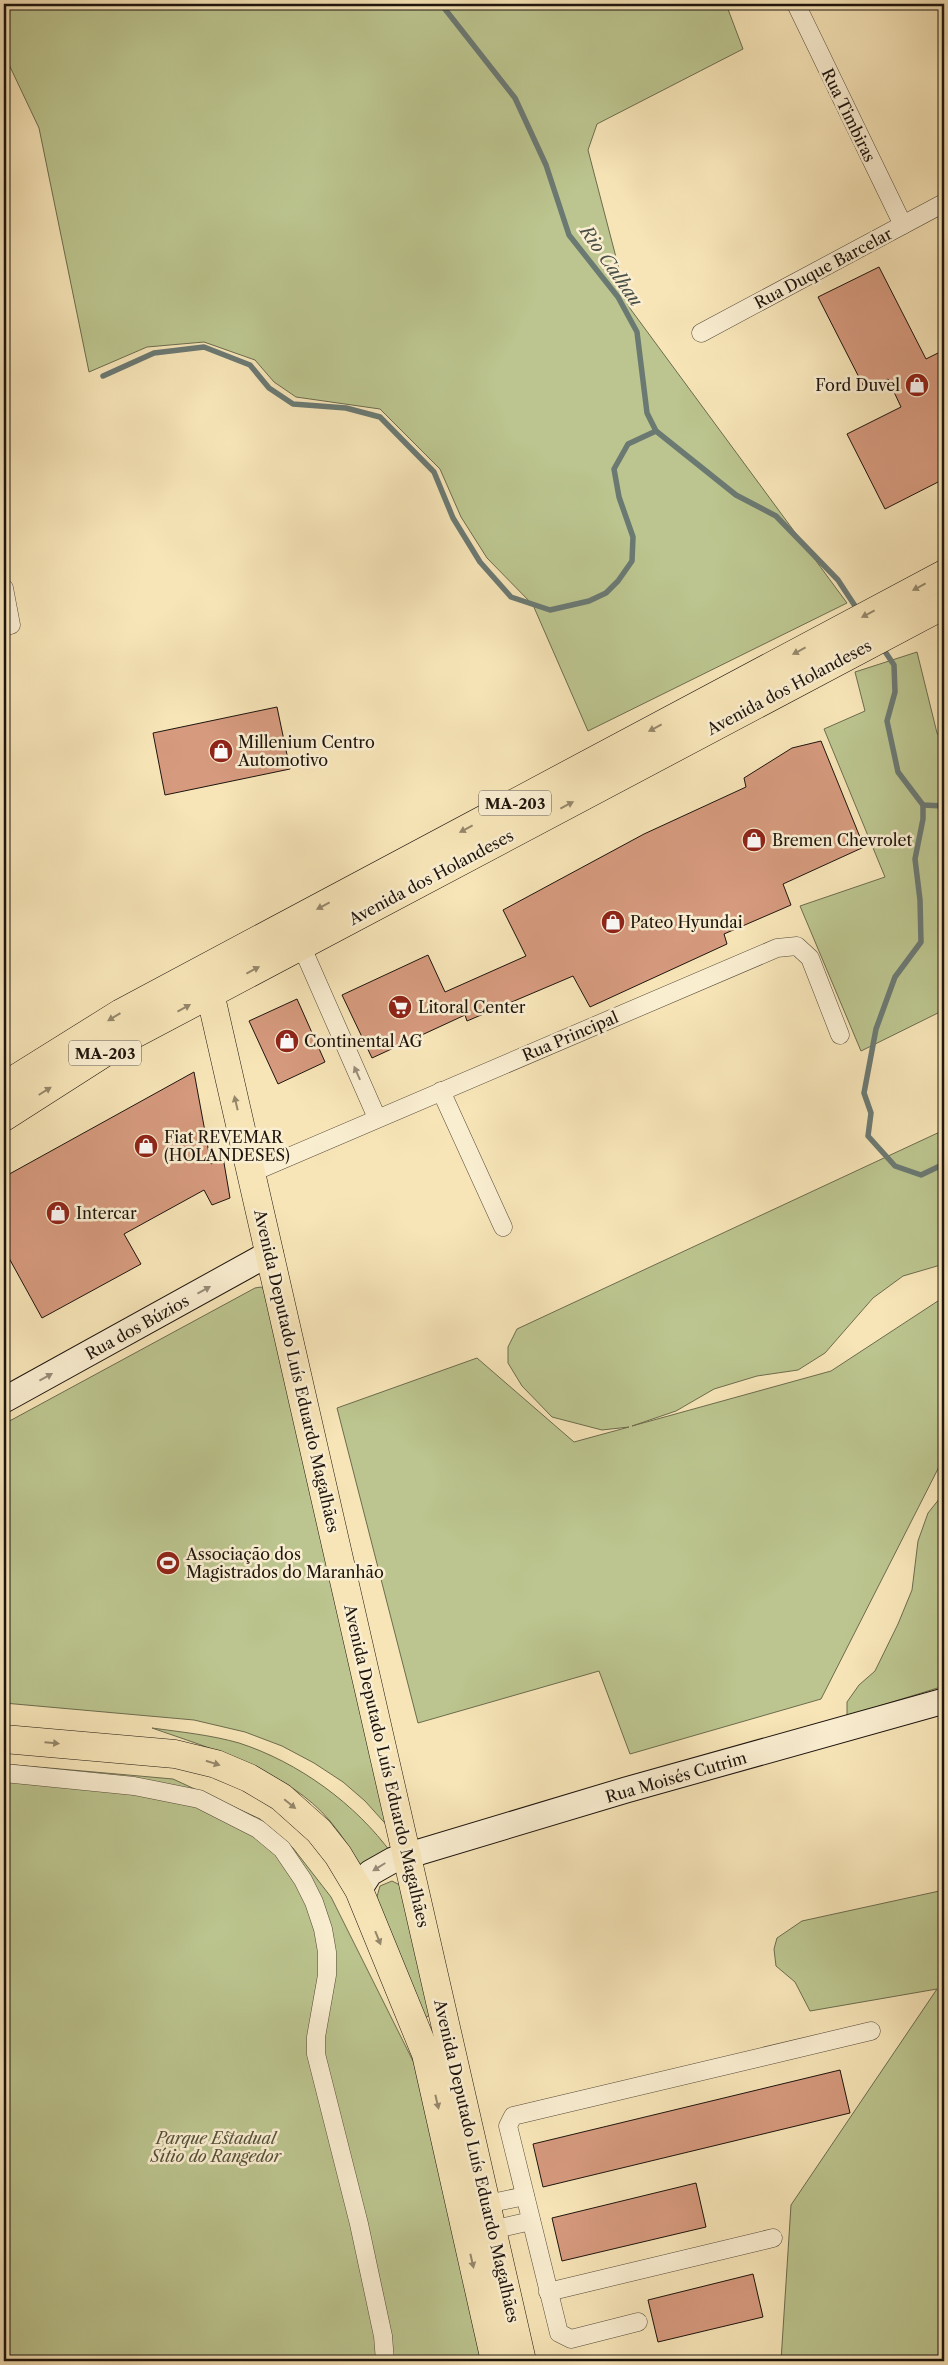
<svg xmlns="http://www.w3.org/2000/svg" width="948" height="2365" font-family="'Libre Caslon Text',serif">
<style>
.green{fill:#bcc58f;stroke:#6c6c4e}
.lines{fill:none;stroke-linecap:round;stroke-linejoin:round}
.stream{stroke:#6b7973;stroke-width:5.5}
.building{fill:#d69a7e;stroke:#1d140d}
.street-casing{stroke:#544838;stroke-width:19}
.secondary-casing{stroke:#1d140d;stroke-width:27}
.primary-casing{stroke:#1d140d;stroke-width:29}
.street{stroke:#faeed1;stroke-width:18}
.secondary{stroke:#faeed1;stroke-width:25}
.primary{stroke:#f7e5b8;stroke-width:28}
.oneway{fill:#95876b}
.oneway2{fill:#978c79}
.labels{text-anchor:middle;dominant-baseline:central;stroke-width:5;stroke-linejoin:round;paint-order:stroke}
.shield{fill:#faeed1;stroke:#5f5548;stroke-width:1}
.shield-label{font-size:15px;font-weight:bold;fill:#1d140d}
.street-label{font-size:16px;fill:#1d140d;stroke:#faeed1}
.poi-label{font-size:16px;fill:#1d140d;stroke:#faeed1;text-anchor:start}
.park-label{font-size:16px;font-style:italic;fill:#55523a;stroke:#faeed1}
.water-label{font-size:18px;font-style:italic;fill:#4a4f48;stroke:#faeed1}
</style>
<rect width="100%" height="100%" fill="#f7e5b8"/>
<filter id="stains"><feTurbulence type="fractalNoise" baseFrequency=".004" numOctaves="4"/><feColorMatrix values="0 0 0 0 .2 0 0 0 0 .09 0 0 0 0 .02 0 0 0 .5 -.17"/></filter>
<radialGradient id="worn" r=".72"><stop offset=".6" stop-color="#630" stop-opacity="0"/><stop offset="1" stop-color="#630" stop-opacity=".3"/></radialGradient>
<!-- green -->
<g class="green">
<path d="M4,4h722l17,45 -146,75 -9,26 41,157 218,296 -259,128 -55,-126 -46,-47 -26,-41 -21,-48 -60,-60 -84,-12 -22,-15 -19,-22 -51,-18 -57,5 -58,25 -50,-244 -35,-74z"/>
<path d="M917,652l20,81 7,12v265l-83,41 -61,-145 85,-29 -61,-148 41,-18 -10,-39z"/>
<path d="M944,1130v134l-41,12 -30,22 -48,55 -27,17 -41,6 -43,13 -38,22 -44,15 199,-55 113,-74v160l-123,242 -191,55 -31,-83 -181,52 -81,-315 140,-50 97,84 55,-15 -27,3 -50,-13 -30,-31 -14,-23v-16l9,-18z"/>
<path d="M261,1287l8,5 123,539 -27,-30 -22,-19 -29,-19 -32,-17 -37,-14 -51,-12 -190,-17v-279l251,-136z"/>
<path d="M944,1493v193l-97,30v-14l12,-17 16,-14 23,-47 14,-34 6,-49 10,-28z"/>
<path d="M152,1728c29,4 59,7 87,15 59,19 117,61 153,111l-20,3 -11,9c-10,-16 -19,-31 -31,-45 -42,-50 -118,-72 -178,-93z"/>
<path d="M4,1764l169,15 87,40 33,29 38,49 83,166 69,298h-479z"/>
<path d="M392,1881l10,5 28,129 -7,4 -47,-119 4,-14z"/>
<path d="M944,1890v471h-163l10,-156 146,-216 -127,22 -15,-29 -19,-16 -2,-17 3,-11 25,-17z"/>
<path d="M655,2358l125,3h-126z"/>
</g>
<g class="lines">
<!-- stream -->
<g class="stream">
<path d="M441,4l74,94 31,67 23,70 49,62 19,35 10,81 9,18 80,64 40,21 62,64 21,32"/>
<path d="M103,376l51,-23 50,-6 46,18 19,23 24,16 53,4 34,9 54,55 19,46 27,44 31,35 39,13 39,-9 17,-8 12,-12 14,-20 1,-24 -14,-40 -5,-28 14,-25 28,-13"/>
<path d="M882,647l12,18 1,27 -8,29 11,51 25,33 21,1"/>
<path d="M923,805v14l-8,40 5,41 1,42 -26,35 -19,52 -12,64 7,20 -3,23 27,30 26,9 23,-11"/>
</g>
</g>
<!-- building -->
<g class="building">
<path d="M879,267l47,92 18,-9v129l-59,30 -38,-75 54,-27 -13,-28 -22,12 -48,-94z"/>
<path d="M277,707l13,62 -125,26 -12,-62z"/>
<path d="M821,741l43,106 -81,37 8,21 -67,29 3,10 -137,63 -17,-31 -106,45 -2,-6 -93,43 -30,-63 86,-40 17,37 81,-36 -23,-46 141,-76 102,-47 -2,-9 48,-30z"/>
<path d="M297,999l28,63 -47,22 -29,-63z"/>
<path d="M194,1072l17,92 12,-7 7,41 -18,7 -8,-15 -80,44 17,30 -99,54 -38,-69v-72z"/>
<path d="M840,2070l10,43 -307,74 -10,-43z"/>
<path d="M696,2183l10,44 -144,34 -10,-43z"/>
<path d="M753,2274l10,43 -105,25 -10,-42z"/>
</g>
<g class="lines">
<!-- street casing -->
<g class="street-casing">
<g id="street">
<path d="M796,4l107,221"/>
<path d="M701,333l243,-130"/>
<path d="M4,588l7,37"/>
<path d="M301,945l76,173"/>
<path d="M441,1091l62,136"/>
<path d="M251,1173l526,-225 20,-2 13,12 30,77"/>
<path d="M4,1773l130,13 65,13 59,30 24,20 21,31 11,22 9,27 4,23v23l-11,62v17l43,170 24,112 2,25"/>
<path d="M487,2204l38,-8"/>
<path d="M492,2230l39,-9"/>
<path d="M548,2292l225,-54"/>
<path d="M638,2322l-67,17 -12,-6 -51,-207 5,-10 358,-85"/>
</g>
</g>
<!-- secondary casing -->
<g class="secondary-casing">
<g id="secondary">
<path d="M4,1400l266,-147"/>
<path d="M359,1890l11,-17 23,-13 233,-70 318,-89"/>
</g>
</g>
<!-- primary casing -->
<g class="primary-casing">
<g id="primary">
<path d="M188,978l22,15 312,1368"/>
<path d="M4,1086l117,-73 823,-439"/>
<path d="M4,1117l125,-80 815,-432"/>
<path d="M4,1739l171,15 41,10 33,14 32,19 38,34 19,24 21,35 67,164 69,307"/>
</g>
</g>
<!-- street -->
<use href="#street" class="street"/>
<!-- secondary -->
<use href="#secondary" class="secondary"/>
<!-- primary -->
<use href="#primary" class="primary"/>
</g>
<!-- one-way arrows -->
<defs><path id="oneway-solid" d="M-6-.8H1V-3.2L6.5 0L1 3.2V.8H-6Z" transform="scale(1.25)"/></defs>
<g class="oneway">
<use href="#oneway-solid" transform="translate(919 587) rotate(152)"/>
<use href="#oneway-solid" transform="translate(868 614) rotate(152)"/>
<use href="#oneway-solid" transform="translate(799 651) rotate(152)"/>
<use href="#oneway-solid" transform="translate(655 728) rotate(152)"/>
<use href="#oneway-solid" transform="translate(567 805) rotate(-28)"/>
<use href="#oneway-solid" transform="translate(466 829) rotate(152)"/>
<use href="#oneway-solid" transform="translate(323 906) rotate(152)"/>
<use href="#oneway-solid" transform="translate(253 970) rotate(-28)"/>
<use href="#oneway-solid" transform="translate(184 1008) rotate(-29)"/>
<use href="#oneway-solid" transform="translate(114 1017) rotate(149)"/>
<use href="#oneway-solid" transform="translate(45 1091) rotate(-32)"/>
<use href="#oneway-solid" transform="translate(236 1103) rotate(-103)"/>
<use href="#oneway-solid" transform="translate(52 1743) rotate(5)"/>
<use href="#oneway-solid" transform="translate(213 1763) rotate(18)"/>
<use href="#oneway-solid" transform="translate(290 1804) rotate(39)"/>
<use href="#oneway-solid" transform="translate(378 1938) rotate(68)"/>
<use href="#oneway-solid" transform="translate(437 2102) rotate(77)"/>
<use href="#oneway-solid" transform="translate(472 2261) rotate(77)"/>
</g>
<g class="oneway2">
<use href="#oneway-solid" transform="translate(357 1073) rotate(-114)"/>
<use href="#oneway-solid" transform="translate(204 1290) rotate(-29)"/>
<use href="#oneway-solid" transform="translate(46 1377) rotate(-29)"/>
<use href="#oneway-solid" transform="translate(379 1867) rotate(148)"/>
</g>
<!-- icons -->
<defs>
<g id="shop-disc" transform="scale(1.25)"><circle r="9.5" fill="#8f2418" stroke="#faeed1"/><path d="M-5-2.5h2.3a2.7 3.5 0 0 1 5.4 0H5L5.5 6h-11ZM-1.5-2.5h3a1.5 2.3 0 0 0-3 0Z" fill="#fff"/></g>
<g id="supermarket-disc" transform="scale(1.25)"><circle r="9.5" fill="#8f2418" stroke="#faeed1"/><path d="M-6-5.5h2.5l.6 2H6L4.5 2H-2.5L-4.4-4H-6ZM-1.5 3.2a1.3 1.3 0 1 0 .1 0ZM3 3.2a1.3 1.3 0 1 0 .1 0Z" fill="#fff"/></g>
<g id="stadium-disc" transform="scale(1.25)"><circle r="9.5" fill="#8f2418" stroke="#faeed1"/><path d="M0-5a6.5 5 0 1 0 0 10a6.5 5 0 1 0 0-10ZM-3.5-1.8h7v3.6h-7Z" fill="#fff"/></g>
</defs>
<g fill-rule="evenodd">
<use href="#shop-disc" x="917" y="385"/>
<use href="#shop-disc" x="221" y="751"/>
<use href="#shop-disc" x="754" y="840"/>
<use href="#shop-disc" x="613" y="922"/>
<use href="#supermarket-disc" x="400" y="1007"/>
<use href="#shop-disc" x="287" y="1041"/>
<use href="#shop-disc" x="146" y="1146"/>
<use href="#shop-disc" x="58" y="1213"/>
<use href="#stadium-disc" x="168" y="1563"/>
</g>
<g class="labels">
<!-- shield labels -->
<g class="shield">
<rect x="479" y="790.5" width="72" height="25" rx="4"/>
<rect x="69" y="1040.5" width="72" height="25" rx="4"/>
</g>
<g class="shield-label">
<text x="515" y="803">MA-203</text>
<text x="105" y="1053">MA-203</text>
</g>
<!-- street labels -->
<g class="street-label">
<text transform="translate(849 115) rotate(64)">Rua Timbiras</text>
<text transform="translate(823 268) rotate(-28)">Rua Duque Barcelar</text>
<text transform="translate(789 687) rotate(-28)">Avenida dos Holandeses</text>
<text transform="translate(431 877) rotate(-28)">Avenida dos Holandeses</text>
<text transform="translate(570 1036) rotate(-23)">Rua Principal</text>
<text transform="translate(137 1327) rotate(-29)">Rua dos Búzios</text>
<text transform="translate(297 1371) rotate(77)">Avenida Deputado Luís Eduardo Magalhães</text>
<text transform="translate(387 1766) rotate(77)">Avenida Deputado Luís Eduardo Magalhães</text>
<text transform="translate(676 1777) rotate(-16)">Rua Moisés Cutrim</text>
<text transform="translate(477 2161) rotate(77)">Avenida Deputado Luís Eduardo Magalhães</text>
</g>
<!-- poi labels -->
<g class="poi-label">
<text x="900" y="385" text-anchor="end">Ford Duvel</text>
<text x="238" y="742">Millenium Centro<tspan x="238" dy="18">Automotivo</tspan></text>
<text x="772" y="840">Bremen Chevrolet</text>
<text x="630" y="922">Pateo Hyundai</text>
<text x="418" y="1007">Litoral Center</text>
<text x="304" y="1041">Continental AG</text>
<text x="164" y="1137">Fiat REVEMAR<tspan x="164" dy="18">(HOLANDESES)</tspan></text>
<text x="76" y="1213">Intercar</text>
<text x="186" y="1554">Associação dos<tspan x="186" dy="18">Magistrados do Maranhão</tspan></text>
</g>
<!-- park labels -->
<g class="park-label">
<text x="216" y="2138">Parque Estadual<tspan x="216" dy="18">Sítio do Rangedor</tspan></text>
</g>
<!-- water labels -->
<g class="water-label">
<text transform="translate(611 266) rotate(55)">Rio Calhau</text>
</g>
</g>
<!-- margin -->
<rect width="948" height="2365" fill="none" stroke="#f7e5b8" stroke-width="20"/>
<rect x="5" y="5" width="938" height="2355" fill="none" stroke="#1d140d" stroke-width="2.5"/>
<rect x="10" y="10" width="928" height="2345" fill="none" stroke="#1d140d"/>
<rect width="100%" height="100%" filter="url(#stains)"/>
<rect width="100%" height="100%" fill="url(#worn)"/>
</svg>
